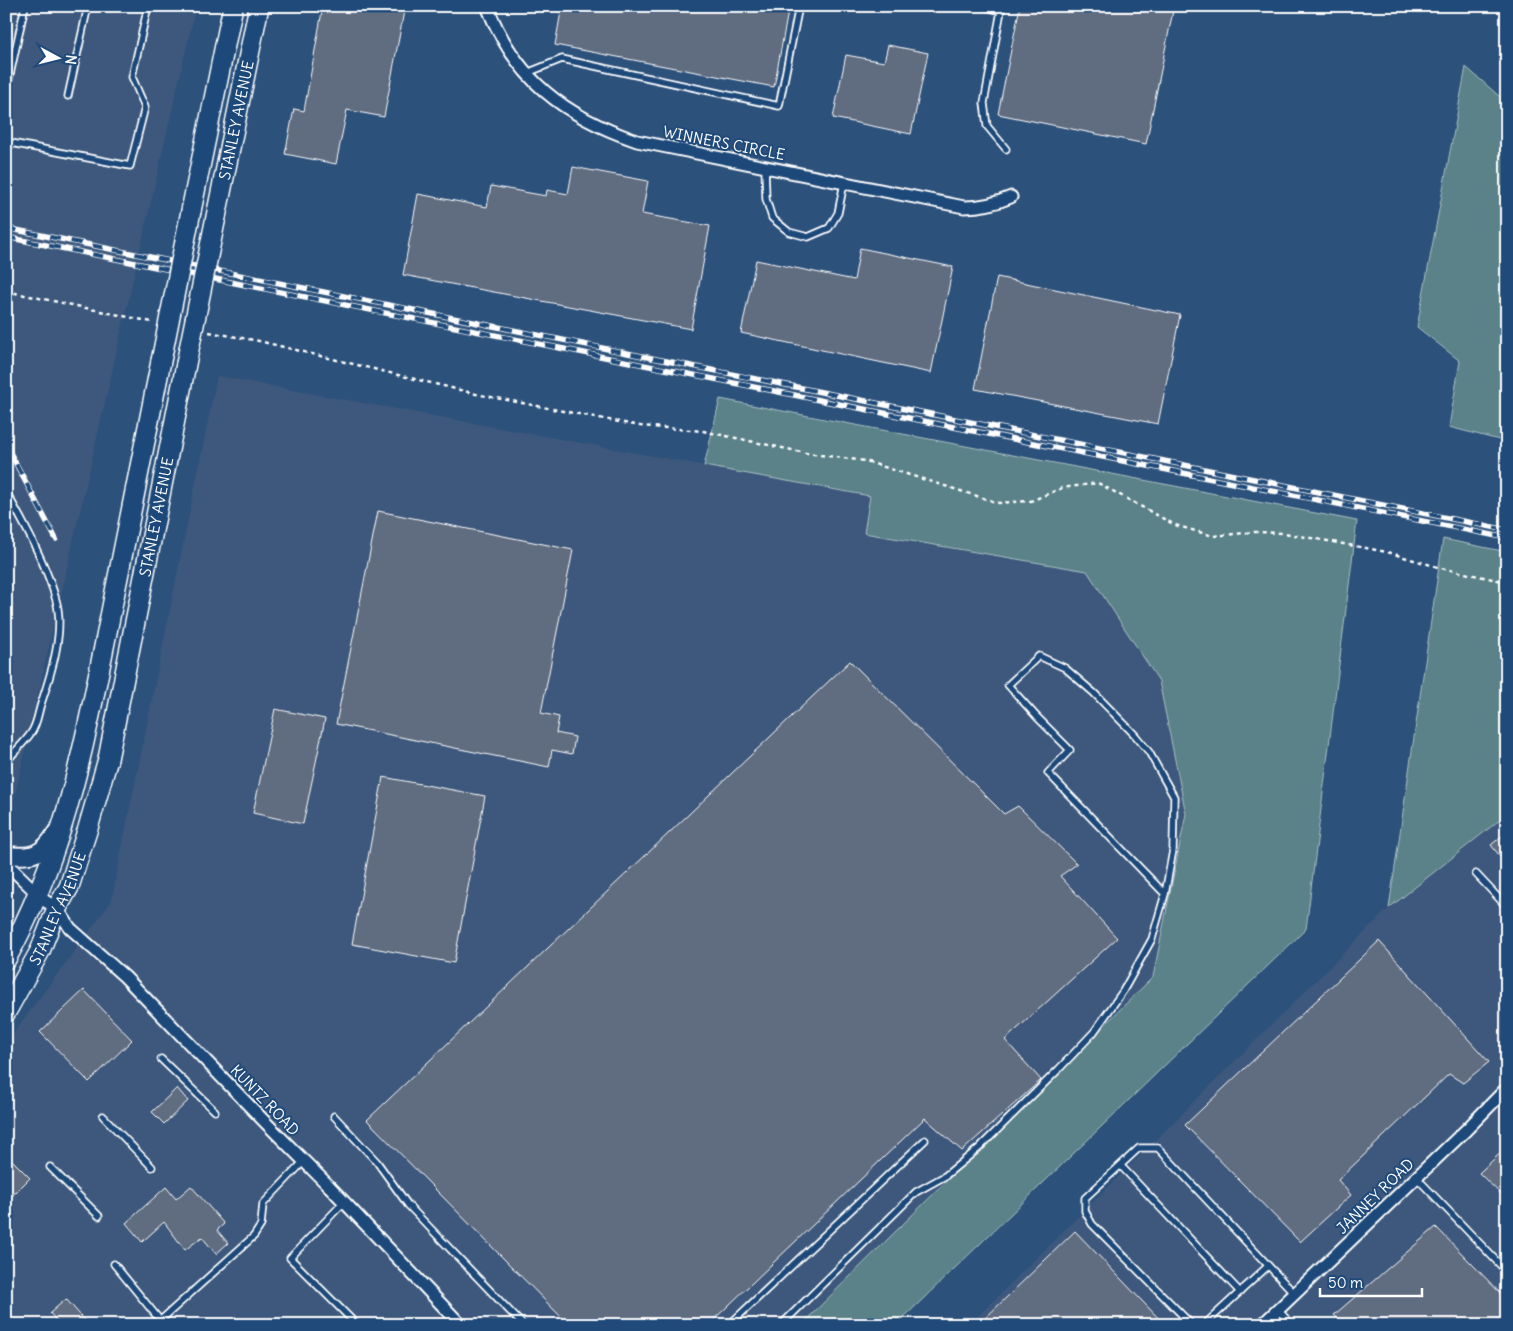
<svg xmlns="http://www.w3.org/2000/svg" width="1513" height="1331" font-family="Delius,sans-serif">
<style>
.built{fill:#3c597c}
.green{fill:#5a8288;stroke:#acc0c4}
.building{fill:#606c80;stroke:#fff}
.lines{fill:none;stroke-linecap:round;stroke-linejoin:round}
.lane-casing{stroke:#fff;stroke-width:9}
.street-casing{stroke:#fff;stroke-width:15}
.secondary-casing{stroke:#fff;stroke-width:20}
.primary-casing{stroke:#fff;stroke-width:22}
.path{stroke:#fff;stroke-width:2.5;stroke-dasharray:4 4;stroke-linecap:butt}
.lane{stroke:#1f4a7a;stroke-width:5.5}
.street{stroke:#1f4a7a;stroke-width:11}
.secondary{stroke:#1f4a7a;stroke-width:16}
.primary{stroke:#1f4a7a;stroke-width:19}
.rail-casing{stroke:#fff;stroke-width:5.5}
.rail{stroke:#1f4a7a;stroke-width:4;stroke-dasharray:11;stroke-linecap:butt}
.primary-bridge-casing{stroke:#fff;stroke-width:22;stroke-linecap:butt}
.primary-bridge{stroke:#1f4a7a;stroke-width:19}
.labels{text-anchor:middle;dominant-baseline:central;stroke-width:4;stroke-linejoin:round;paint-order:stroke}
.street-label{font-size:15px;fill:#fff;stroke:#1f4a7a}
</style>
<rect width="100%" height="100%" fill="#2c517b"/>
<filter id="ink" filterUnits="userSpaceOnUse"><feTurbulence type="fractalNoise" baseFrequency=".02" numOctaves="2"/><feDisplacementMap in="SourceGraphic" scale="10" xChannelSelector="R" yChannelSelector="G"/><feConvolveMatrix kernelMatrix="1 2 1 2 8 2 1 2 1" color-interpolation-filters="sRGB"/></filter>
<g filter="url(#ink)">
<!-- built -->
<g class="built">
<path d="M6,6h190l-190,828z"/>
<path d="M217,376l653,120 -5,37 222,38 72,109 27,134 -33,163 -352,348h-795v-282l105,-141z"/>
<path d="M1507,814v511h-538l420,-417z"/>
</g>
<!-- green -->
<g class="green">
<path d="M1466,67l41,36v339l-58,-15 11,-66 -43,-34z"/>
<path d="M720,399l637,122 -51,408 -410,396h-95l352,-348 33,-163 -27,-133 -72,-110 -223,-38 6,-37 -166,-30z"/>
<path d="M1443,539l64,13v262l-118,94z"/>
</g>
<!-- building -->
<g class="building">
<path d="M323,6h82l-21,111 -37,-7 -11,54 -51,-10 9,-45 10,2z"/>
<path d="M562,6h227l-15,81 -219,-42z"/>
<path d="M1020,6h154l-28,138 -148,-30z"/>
<path d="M888,45l40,8 -17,81 -78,-16 13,-63 38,7z"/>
<path d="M573,167l75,14 -6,33 68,12 -19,103 -288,-54 15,-81 69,13 4,-21 55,10 1,-6 21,4z"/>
<path d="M860,248l93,19 -22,106 -190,-40 15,-73 98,20z"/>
<path d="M997,277l183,38 -22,109 -183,-35z"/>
<path d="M378,511l195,39 -32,163 18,4 -3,16 19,4 -3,17 -20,-4 -3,17 -213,-43z"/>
<path d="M850,661l154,153 14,-8 59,58 -17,12 57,62 -112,102 36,40 -79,71 -37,-33 -217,207h-139l-202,-205z"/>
<path d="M275,709l50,10 -22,105 -50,-11z"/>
<path d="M383,777l102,19 -31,167 -102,-19z"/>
<path d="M1507,832v33l-16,-20z"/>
<path d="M1379,941l110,121 -26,21 -14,-9 -111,106 13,15 -51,47 -115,-117z"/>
<path d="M84,990l48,50 -43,42 -49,-50z"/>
<path d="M177,1088l11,13 -24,23 -12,-12z"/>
<path d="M1507,1147v53l-28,-27z"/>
<path d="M6,1154l24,24 -24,24z"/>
<path d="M191,1186l33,38 -7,6 11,13 -12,11 -14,-17 -17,13 -21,-28 -22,20 -16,-19 40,-36 10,12z"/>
<path d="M1436,1227l71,73v25h-162l-11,-10z"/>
<path d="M1075,1231l90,94h-187z"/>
<path d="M66,1299l23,26h-29l-10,-12z"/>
</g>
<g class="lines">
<!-- lane casing -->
<g class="lane-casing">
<g id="lane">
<path d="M982,6l19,5 -17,92 3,23 19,23"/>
<path d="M527,73l35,-14 217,47 20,-100"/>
<path d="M6,93l19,-87"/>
<path d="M68,96l20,-90"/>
<path d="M6,142l124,24 15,-59 -13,-30 16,-71"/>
<path d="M765,167l1,32 6,19 17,14 19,5 21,-9 9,-15 6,-30"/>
<path d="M6,495l3,2c17,30 38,69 47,103 9,31 -5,74 -15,104 -3,9 -4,21 -10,29 -7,10 -17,19 -25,29"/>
<path d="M1476,874l31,33"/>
<path d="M6,905l1,-1"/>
<path d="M161,1059l54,52"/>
<path d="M103,1116l49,51"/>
<path d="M334,1116l43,46 31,43 115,120"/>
<path d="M1121,1166l119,126"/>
<path d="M50,1167l49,49"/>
<path d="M1416,1177l91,95"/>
<path d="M344,1202l-54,56 67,67"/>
<path d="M114,1264l45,55h3l92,-83 7,-11 2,-21 41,-43"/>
<path d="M1278,1310l14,15"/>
<path d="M729,1325l196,-185"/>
<path d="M781,1325l135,-133 29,-16 34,-28 80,-79 35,-37 29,-41 29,-52 13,-45 8,-44 1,-53 -25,-45 -14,-17 -41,-42 -29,-25 -26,-12 -31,29 29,32 33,33 -22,23 117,121"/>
<path d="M1192,1325l-100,-101 -7,-13v-13l54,-50h19l137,146"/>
<path d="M1204,1325l64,-59"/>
</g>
</g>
<!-- street casing -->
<g class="street-casing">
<g id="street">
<path d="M487,6c29,74 77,110 150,135l327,66c18,0 31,-3 47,-10"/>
<path d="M6,863l39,38 12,7 13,20 55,49 141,146 64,64 131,138"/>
<path d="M1262,1325l204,-195 41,-42"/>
</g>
</g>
<!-- secondary casing -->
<g class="secondary-casing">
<path id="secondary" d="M6,855c26,3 37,0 51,-24"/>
</g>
<!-- primary casing -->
<g class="primary-casing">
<g id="primary">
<path d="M191,211l42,-205"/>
<path id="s1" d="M216,217l43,-211"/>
<path d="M6,959c58,-103 78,-213 101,-327 18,-90 36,-181 54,-271"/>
<path id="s2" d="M6,1012l34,-61 17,-43 12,-21 19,-59 20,-69 78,-395"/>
</g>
</g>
<!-- path -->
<g class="path">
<path d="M6,291l146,31"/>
<path d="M209,332l50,9 217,53 164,32 63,5 103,22 59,8 134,42 32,-2 31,-13 36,-5 77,42 38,11 42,-4 29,1 103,19 54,16 66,14"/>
</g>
<!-- lane -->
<use href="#lane" class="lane"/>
<!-- street -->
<use href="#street" class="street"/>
<!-- secondary -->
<use href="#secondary" class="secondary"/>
<!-- primary -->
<use href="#primary" class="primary"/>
<!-- rail casing -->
<g class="rail-casing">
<g id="rail">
<path d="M6,228l1501,302"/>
<path d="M6,237l1501,301"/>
<path d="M6,445l50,94"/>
</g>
</g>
<!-- rail -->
<use href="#rail" class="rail"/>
<!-- primary-bridge casing -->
<g class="primary-bridge-casing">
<g id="primary-bridge">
<path d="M161,361l30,-150"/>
<path d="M186,364l30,-147"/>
</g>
</g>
<!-- primary-bridge -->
<use href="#primary-bridge" class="primary-bridge"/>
</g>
</g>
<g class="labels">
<!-- street labels -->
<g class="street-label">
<text stroke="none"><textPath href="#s1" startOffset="99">STANLEY AVENUE</textPath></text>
<text transform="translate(724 143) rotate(11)">WINNERS CIRCLE</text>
<text stroke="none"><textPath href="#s2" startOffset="521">STANLEY AVENUE</textPath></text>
<text stroke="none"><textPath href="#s2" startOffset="116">STANLEY AVENUE</textPath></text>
<text transform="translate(265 1100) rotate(46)">KUNTZ ROAD</text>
<text transform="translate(1375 1196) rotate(-44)">JANNEY ROAD</text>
</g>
</g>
<!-- margin -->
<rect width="1513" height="1331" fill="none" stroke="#1f4a7a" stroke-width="25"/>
<rect x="12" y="12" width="1488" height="1306" fill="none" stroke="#fff" stroke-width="2" filter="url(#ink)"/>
<!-- north arrow -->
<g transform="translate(58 58) rotate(97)" stroke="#1f4a7a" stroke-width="4" paint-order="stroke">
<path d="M0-4L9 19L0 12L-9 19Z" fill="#ffffff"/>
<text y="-8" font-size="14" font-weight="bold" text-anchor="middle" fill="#ffffff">N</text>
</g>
<!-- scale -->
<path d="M1320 1288v8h102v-8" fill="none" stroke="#ffffff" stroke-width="2.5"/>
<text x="1328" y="1288" font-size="15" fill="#ffffff" stroke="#1f4a7a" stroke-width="4" paint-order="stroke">50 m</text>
</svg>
